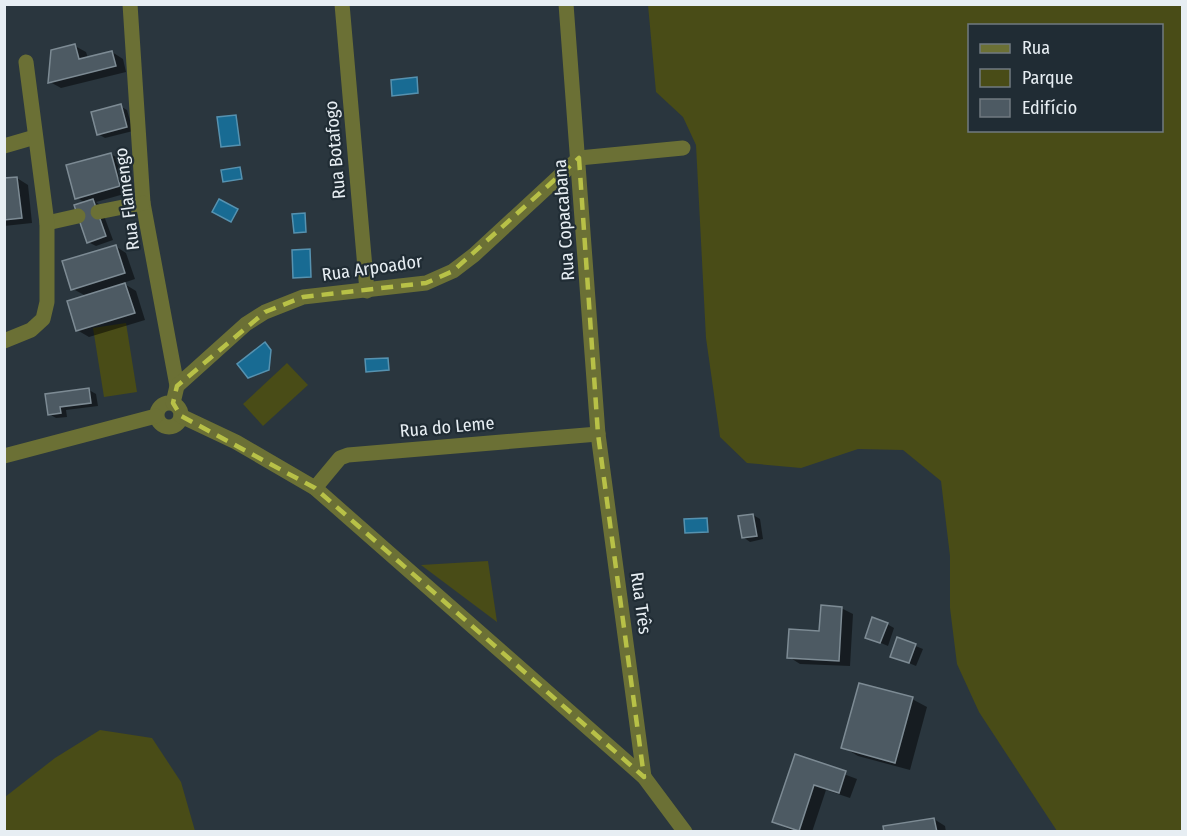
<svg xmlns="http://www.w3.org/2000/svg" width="1187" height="836" font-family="'Fira Sans Condensed',sans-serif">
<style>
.green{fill:#494c17;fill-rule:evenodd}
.water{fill:#186b93;stroke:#5692b0;stroke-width:1.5}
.shadow{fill:#0007}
.building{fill:#4d5a63;stroke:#7d8b94;stroke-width:1.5}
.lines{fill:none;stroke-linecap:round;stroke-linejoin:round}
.minor{stroke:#6b7035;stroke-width:15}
.marked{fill:none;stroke:#b8c147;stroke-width:4.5;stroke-dasharray:12 8;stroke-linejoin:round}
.labels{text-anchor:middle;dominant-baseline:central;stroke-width:4.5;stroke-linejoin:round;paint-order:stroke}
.street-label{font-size:18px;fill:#e7eef3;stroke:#202c34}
</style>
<rect width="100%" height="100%" fill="#2a363e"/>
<!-- green -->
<g class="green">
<path d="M648,5h534v826h-125l-78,-119 -22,-48 -7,-56v-52l-9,-75 -38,-31 -45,-1 -57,19 -54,-5 -27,-26 -14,-99 -10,-193 -13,-28 -27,-25zM970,26h192v104h-192z"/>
<path d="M126,323l11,69 -33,5 -11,-69z"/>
<path d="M287,363l21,22 -45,41 -20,-22z"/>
<path d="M488,561l9,61 -76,-57z"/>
<path d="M100,730l52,8 29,44 14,49h-190v-34l50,-39z"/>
</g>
<!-- water -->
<g class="water">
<path d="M417,77l1,16 -26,3 -1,-16z"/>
<path d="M236,115l4,30 -19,2 -4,-30z"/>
<path d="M240,167l2,12 -19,3 -2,-12z"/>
<path d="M219,199l19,10 -7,13 -19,-10z"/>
<path d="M305,213l1,19 -12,1 -2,-19z"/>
<path d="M310,249l1,28 -18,1 -1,-28z"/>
<path d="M265,342l6,8 -2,20 -21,8 -11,-14z"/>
<path d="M388,358l1,12 -23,2 -1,-13z"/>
<path d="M707,518l1,14 -23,1 -1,-14z"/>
</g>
<!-- shadow -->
<g class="shadow">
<path d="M75,46l11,6 2,6 24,-6 11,7 3,13 -65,16 -11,-6z"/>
<path d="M120,106l7,4 6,21 -28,7 -7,-4z"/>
<path d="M111,154l11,7 9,31 -35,10 4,3 13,35 -17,6 -8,-4 -2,-39 -9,-5z"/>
<path d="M17,178l11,7 4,38 -28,3v-46z"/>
<path d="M115,246l11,7 9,26 -12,4 13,8 9,29 -56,17 -12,-7 9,-34 -13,-7z"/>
<path d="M89,390l7,4 2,12 -32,4 1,7 -11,1 -7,-4 -2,-19z"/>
<path d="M753,515l7,4 3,20 -13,3 -7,-5z"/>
<path d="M841,608l12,6 -3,52 -50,-2 -11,-7 32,-24z"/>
<path d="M887,624l7,4 -6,18 -21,-9z"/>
<path d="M898,639l25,10 -7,17 -24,-10z"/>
<path d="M912,699l15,8 -17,63 -52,-14 -15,-9z"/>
<path d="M796,756l61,23 -7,19 -24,-8 -14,42h-17l-22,-10z"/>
<path d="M934,819l11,7 1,6h-60z"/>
</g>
<!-- building -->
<g class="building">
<path d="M75,44l4,15 33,-8 4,15 -68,17 3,-33z"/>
<path d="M121,104l6,23 -30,8 -6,-23z"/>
<path d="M111,153l9,33 -45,13 -9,-34z"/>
<path d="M17,177l5,41 -18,2v-42z"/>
<path d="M93,199l13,37 -19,7 -13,-38z"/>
<path d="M116,245l9,28 -54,17 -9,-29z"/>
<path d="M125,283l10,30 -59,18 -9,-30z"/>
<path d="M89,388l2,15 -31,4 1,6 -13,2 -3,-21z"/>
<path d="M753,514l4,22 -15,2 -4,-22z"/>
<path d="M821,605l21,2 -3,54 -52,-3 2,-29 30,2z"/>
<path d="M872,617l16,6 -8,20 -15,-5z"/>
<path d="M897,637l19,7 -7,19 -19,-6z"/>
<path d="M859,683l54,14 -18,66 -54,-15z"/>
<path d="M795,754l51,17 -7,22 -25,-8 -15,46 -27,-9z"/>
<path d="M934,818l3,14h-53l-1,-6z"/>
</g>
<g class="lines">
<!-- minor -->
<g class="minor">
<path d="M130,4l13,199 34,183"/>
<path d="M342,4l25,287"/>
<path d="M566,4l32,430 46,343"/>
<path d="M4,146l31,-9"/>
<path d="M98,212l45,-9"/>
<path d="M47,223l31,-7"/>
<path d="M4,341l27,-11 12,-11 4,-17v-79l-21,-161"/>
<circle cx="169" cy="415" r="12"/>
<path d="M173,403l4,-17 69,-62 19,-12 38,-15 123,-14 27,-12 21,-16 105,-97 104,-10"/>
<path d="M181,416l55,26 79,46 329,289 41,55"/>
<path d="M4,456l152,-40"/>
<path d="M315,488l25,-30 8,-3 250,-21"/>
</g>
</g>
<!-- marked area -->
<path class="marked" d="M579,158l19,276 46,343 -329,-289 -134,-72 -8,-13 4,-17 88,-74 38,-15 123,-14 27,-12z"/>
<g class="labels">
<!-- street labels -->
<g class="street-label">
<text transform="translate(335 150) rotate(-95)">Rua Botafogo</text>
<text transform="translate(127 199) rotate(-97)">Rua Flamengo</text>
<text transform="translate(564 220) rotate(-94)">Rua Copacabana</text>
<text transform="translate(372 268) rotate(-8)">Rua Arpoador</text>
<text transform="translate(447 427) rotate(-5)">Rua do Leme</text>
<text transform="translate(641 603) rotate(82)">Rua Três</text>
</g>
</g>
<!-- border -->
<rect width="1187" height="836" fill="none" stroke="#e7eef3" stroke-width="12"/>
<!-- legend -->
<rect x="968" y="24" width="195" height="108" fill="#202c34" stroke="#707a80" stroke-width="1.5"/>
<rect x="980" y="44" width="30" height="9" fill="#6b7035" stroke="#707a80" stroke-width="1.5"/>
<text x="1022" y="54" font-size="18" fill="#e7eef3">Rua</text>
<rect x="980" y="69" width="30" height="18" fill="#494c17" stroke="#707a80" stroke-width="1.5"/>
<text x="1022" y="84" font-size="18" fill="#e7eef3">Parque</text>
<rect x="980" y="99" width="30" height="18" fill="#4d5a63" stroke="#707a80" stroke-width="1.5"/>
<text x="1022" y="114" font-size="18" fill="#e7eef3">Edifício</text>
</svg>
